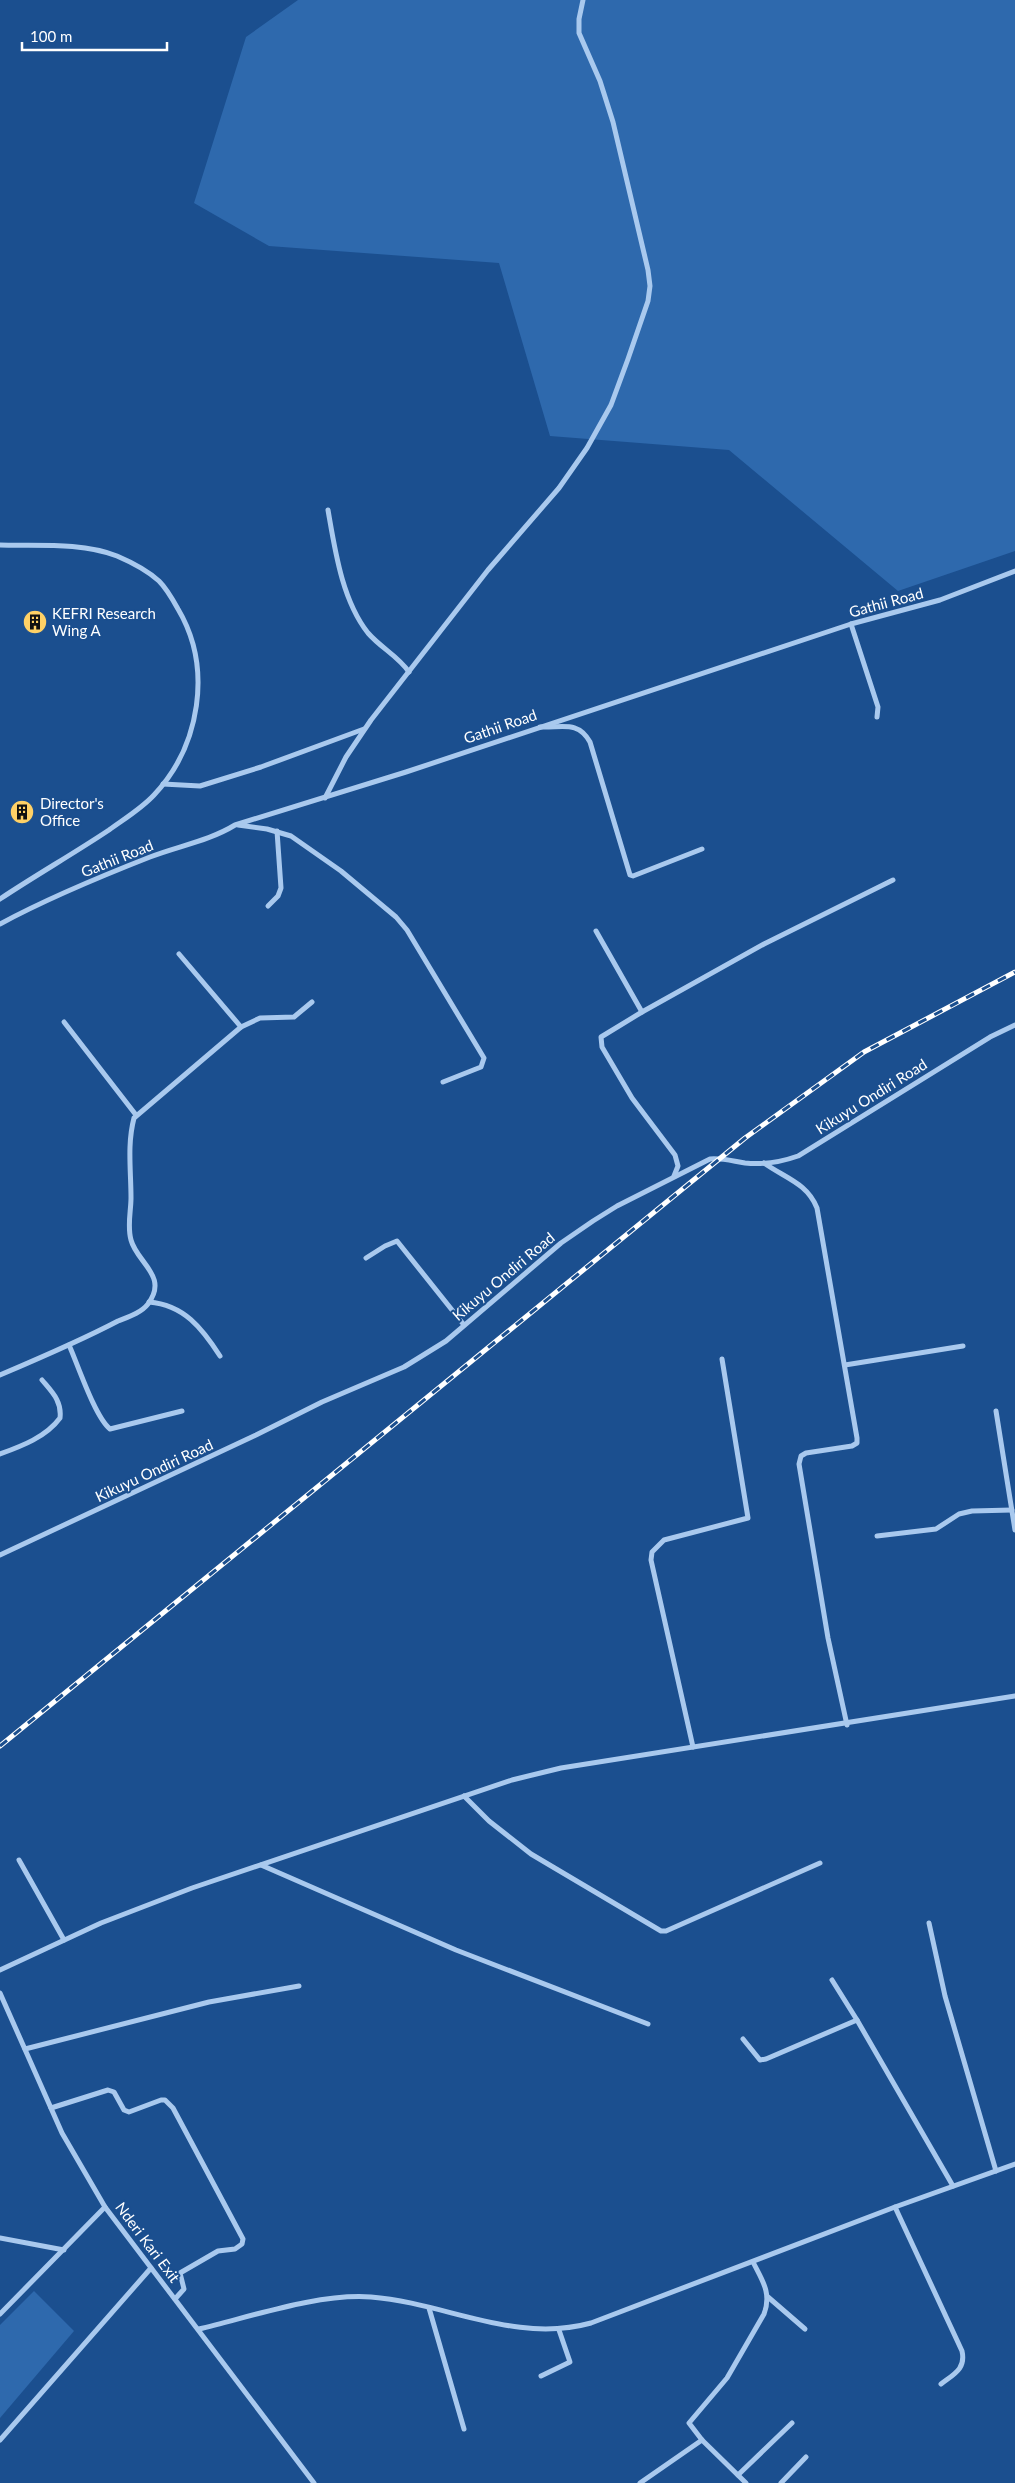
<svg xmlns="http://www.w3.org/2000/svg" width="1015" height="2483" font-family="Lato,sans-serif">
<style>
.green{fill:#2e69ad}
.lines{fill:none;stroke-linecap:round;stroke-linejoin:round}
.street{stroke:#a9c9ee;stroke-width:5}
.rail-casing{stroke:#fff;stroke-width:5}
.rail{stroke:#1b4f8f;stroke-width:3;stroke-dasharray:9;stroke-linecap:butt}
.labels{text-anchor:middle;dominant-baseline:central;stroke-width:4;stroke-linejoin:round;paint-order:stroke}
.street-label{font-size:15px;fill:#fff;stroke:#1b4f8f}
.poi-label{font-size:15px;fill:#fff;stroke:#1b4f8f;text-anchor:start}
</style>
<rect width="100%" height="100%" fill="#1b4f8f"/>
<!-- green -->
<g class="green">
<path d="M298,0h717v551l-117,40 -169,-141 -179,-14 -51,-173 -230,-17 -75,-43 52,-166z"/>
<path d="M34,2291l40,40 -74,87v-93z"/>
</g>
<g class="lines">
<!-- street -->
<g class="street">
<path d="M328,510c7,40 14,90 40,123 13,15 30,23 41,39"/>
<path d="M0,545c37,1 82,-3 117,11 14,6 31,15 42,25 8,8 14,19 19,28 35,59 22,137 -24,186 -13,14 -30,24 -45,35 -36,24 -73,45 -109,69"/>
<path d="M851,624l27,83 -1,10"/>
<path d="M540,727c22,1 38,-7 50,15l40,133 3,1 69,-27"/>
<path d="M163,784l37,2 61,-19 103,-38"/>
<path d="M325,798l21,-41 25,-37 117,-150 71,-82 28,-40 24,-43 17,-46 20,-58 2,-15 -2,-16 -35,-148 -13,-41 -21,-48v-14l4,-19"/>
<path d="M238,825l29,4 24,7 50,35 55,46 11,13 77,128 -3,9 -38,15"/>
<path d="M268,906l10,-10 3,-8 -4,-57"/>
<path d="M0,924c48,-26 99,-47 150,-67 28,-11 59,-16 85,-32l171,-53 445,-148 89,-24 75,-29"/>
<path d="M596,931l46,81"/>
<path d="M179,954l62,73"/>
<path d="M64,1022l72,93"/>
<path d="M764,1163c21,15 43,20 53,45l40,230v5l-5,3 -46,7 -5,3 -2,8 29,174 19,87"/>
<path d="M674,1176l4,-10 -3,-11 -43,-57 -30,-51 -1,-10 41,-25 122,-68 129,-64"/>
<path d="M366,1258l19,-12 12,-5 67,84"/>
<path d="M149,1302c35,3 53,26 71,54"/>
<path d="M69,1345c9,20 26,72 41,84l72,-18"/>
<path d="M845,1365l118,-19"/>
<path d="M0,1375c40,-17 80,-34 118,-54 10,-4 23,-8 30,-17 21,-28 -11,-41 -17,-64 -4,-14 0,-29 0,-42 0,-28 -4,-53 3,-80l107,-91 19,-9 34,-1 18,-15"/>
<path d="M996,1411l19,119"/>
<path d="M0,1454c22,-8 46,-17 60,-36 2,-17 -8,-26 -18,-38"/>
<path d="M877,1536l59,-7 23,-15 13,-3 40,-1"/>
<path d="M0,1555l256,-120 66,-33 82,-35 42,-26 115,-98 32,-22 24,-15 93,-47c13,-1 22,2 35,4 18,2 36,-1 53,-7l192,-119 25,-12"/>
<path d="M693,1747l-42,-187 1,-8 12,-12 84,-22 -26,-159"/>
<path d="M464,1796l25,25 42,33 130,77h5l154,-68"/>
<path d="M19,1860l45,80"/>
<path d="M261,1865l195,85 192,74"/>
<path d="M929,1923l16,73 51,175"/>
<path d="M0,1970l101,-47 91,-35 320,-108 49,-12 454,-72"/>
<path d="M832,1980l25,40"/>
<path d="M0,1993l62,140 43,74 209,276"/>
<path d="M743,2039l17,21 6,-1 91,-39 96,166"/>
<path d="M25,2049l184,-47 90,-16"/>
<path d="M51,2108l57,-18 6,2 10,18 5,2 32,-12h4l8,8 70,131 -1,5 -7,5 -17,2 -38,22 4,16 -9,10"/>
<path d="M895,2207l67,144c4,18 -8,23 -21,33"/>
<path d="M0,2238l64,12"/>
<path d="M768,2297l37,32"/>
<path d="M429,2308l35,121"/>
<path d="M0,2314l105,-107"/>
<path d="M199,2329c51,-12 120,-36 172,-32 75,6 144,47 220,26l304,-116 120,-43"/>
<path d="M541,2376l29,-14 -11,-32"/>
<path d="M0,2440l151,-172"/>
<path d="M738,2475l54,-52"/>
<path d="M640,2483l62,-43"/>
<path d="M746,2483l-44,-43 -13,-17 38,-45 37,-64c8,-21 -2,-34 -11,-52"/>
<path d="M781,2483l25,-26"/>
</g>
<!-- rail casing -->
<g class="rail-casing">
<path id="rail" d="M0,1746l745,-608 119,-86 151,-80"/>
</g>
<!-- rail -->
<use href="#rail" class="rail"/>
</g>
<!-- icons -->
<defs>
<g id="building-disc" transform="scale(1.25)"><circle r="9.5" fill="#ffd166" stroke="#1b4f8f"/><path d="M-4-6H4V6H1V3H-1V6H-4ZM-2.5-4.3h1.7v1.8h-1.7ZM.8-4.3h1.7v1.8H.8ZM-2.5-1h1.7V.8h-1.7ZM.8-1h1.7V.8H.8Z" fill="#111"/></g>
</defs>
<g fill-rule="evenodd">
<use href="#building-disc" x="35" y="622"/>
<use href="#building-disc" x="22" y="812"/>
</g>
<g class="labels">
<!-- street labels -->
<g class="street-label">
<text transform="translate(886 602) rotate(-15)">Gathii Road</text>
<text transform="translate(500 726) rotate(-19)">Gathii Road</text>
<text transform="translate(117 858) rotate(-22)">Gathii Road</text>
<text transform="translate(871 1096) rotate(-32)">Kikuyu Ondiri Road</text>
<text transform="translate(503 1276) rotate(-40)">Kikuyu Ondiri Road</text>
<text transform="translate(154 1470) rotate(-25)">Kikuyu Ondiri Road</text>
<text transform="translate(148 2242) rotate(53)">Nderi Kari Exit</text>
</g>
<!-- poi labels -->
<g class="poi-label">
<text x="52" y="613">KEFRI Research<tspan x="52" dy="17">Wing A</tspan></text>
<text x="40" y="803">Director's<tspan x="40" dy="17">Office</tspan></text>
</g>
</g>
<!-- scale -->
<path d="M22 42v8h145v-8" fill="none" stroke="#ffffff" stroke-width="2.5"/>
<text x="30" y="42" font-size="15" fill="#ffffff" stroke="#1b4f8f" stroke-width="4" paint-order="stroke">100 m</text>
</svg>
